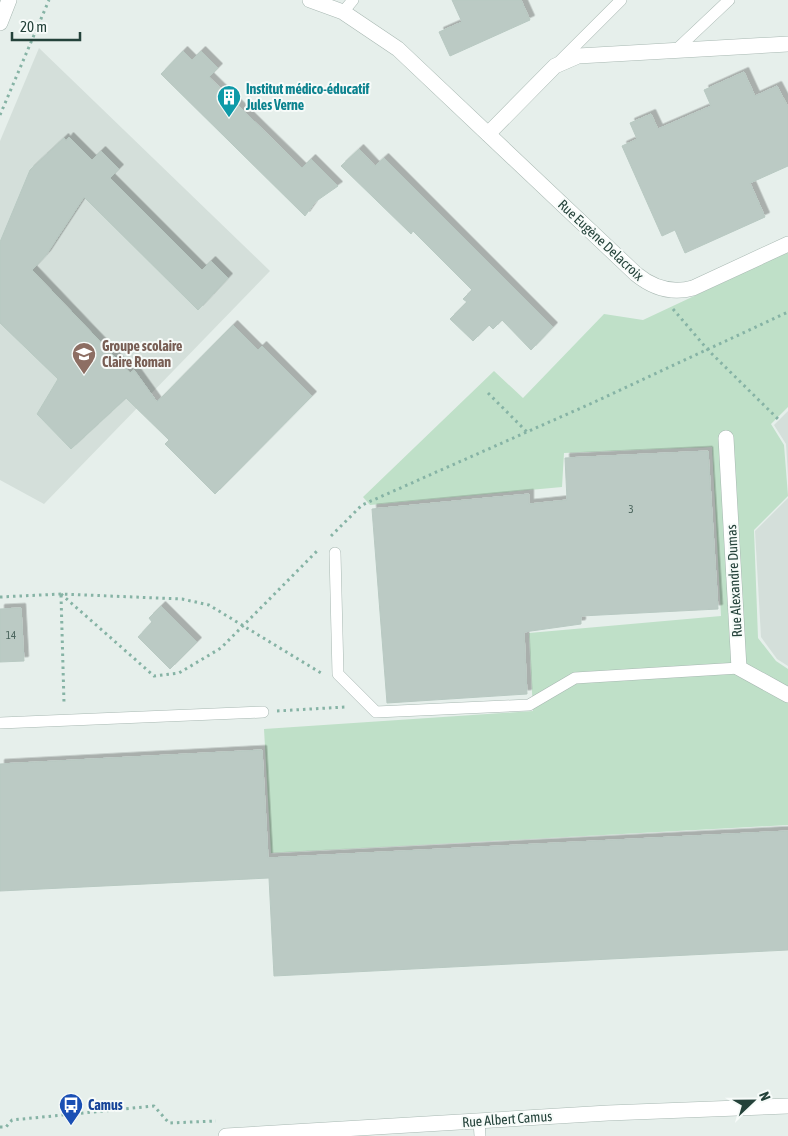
<svg xmlns="http://www.w3.org/2000/svg" width="788" height="1136" font-family="'Asap Condensed',sans-serif">
<style>
.built{fill:#d4dfda}
.green{fill:#bfe0c8}
.building{fill:#bbcac4;stroke:#b8c9c2;filter:url(#shadow)}
.lines{fill:none;stroke-linecap:round;stroke-linejoin:round}
.lane-casing{stroke:#a8b8b2;stroke-width:12}
.street-casing{stroke:#a8b8b2;stroke-width:16}
.path{stroke:#86b3a5;stroke-width:3;stroke-dasharray:2.5 4;stroke-linecap:butt}
.lane{stroke:#fff;stroke-width:11}
.street{stroke:#fff;stroke-width:15}
.labels{text-anchor:middle;dominant-baseline:central;stroke-width:4;stroke-linejoin:round;paint-order:stroke}
.number-label{font-size:11px;fill:#4a645c}
.culture-label{font-size:14px;font-weight:bold;fill:#0d838f;stroke:#f7fbf9;text-anchor:start}
.street-label{font-size:14px;fill:#24423a;stroke:#f7fbf9}
.education-label{font-size:14px;font-weight:bold;fill:#785e54;stroke:#f7fbf9;text-anchor:start}
.transit-label{font-size:14px;font-weight:bold;fill:#164399;stroke:#f7fbf9;text-anchor:start}
</style>
<defs>
<filter id="shadow"><feDropShadow dx="4.5" dy="-4.5" stdDeviation="0" flood-color="#0004"/></filter>
</defs>
<rect width="100%" height="100%" fill="#e6efeb"/>
<!-- built -->
<g class="built">
<path d="M39,48l231,223 -226,233 -44,-24v-339z"/>
<path d="M788,411v65l-2,-32 -12,-19z"/>
<path d="M788,498v168l-11,-7 -16,-22 -6,-106z"/>
</g>
<!-- green -->
<path class="green" d="M788,252v155l-17,17 13,21 4,51 -34,34 4,108 18,23 12,8v156l-517,28 -7,-124 269,-18 -4,-78 192,-17 -9,-169 -148,6 -2,34 -192,18 -7,-8 131,-126 29,27 81,-84 39,6z"/>
<!-- building -->
<g class="building">
<path d="M452,0h69l9,20 -80,36 -11,-24 23,-10z"/>
<path d="M183,51l9,9 9,-9 17,17 -9,9 93,91 9,-9 27,27 -23,16 -10,14 -144,-142z"/>
<path d="M744,72l11,24 22,-10 11,21v59l-38,17 15,34 -80,36 -10,-23 -13,6 -40,-90 15,-7 -7,-16 21,-9 7,15 53,-23 -7,-16z"/>
<path d="M69,137l23,23 9,-9 18,18 -9,9 92,92 9,-9 17,17 -30,32 -114,-113 -38,58 -14,15 98,103 4,-3 23,32 76,-77 25,25 4,-4 50,50 -97,98 -50,-50 4,-4 -43,-42 -55,51 -34,-35 21,-35 -58,-56v-81l30,-72 34,-32 2,3z"/>
<path d="M359,149l16,17 9,-8 169,169 -22,23 -29,-30 -9,9 -4,-4 -16,16 -23,-22 17,-17 -4,-3 9,-9 -59,-59 -2,3 -70,-68z"/>
<path d="M708,451l10,158 -137,7v8l-57,8 3,62 -140,9 -15,-194 157,-15v10l38,-4 -2,-42z"/>
<path d="M161,606l36,36 -27,27 -32,-32 14,-15 -3,-4z"/>
<path d="M21,608l3,53 -24,1v-53z"/>
<path d="M262,750l6,108 520,-27v119l-514,26 -5,-98 -269,13v-127z"/>
</g>
<g class="lines">
<!-- lane casing -->
<g class="lane-casing">
<g id="lane">
<path d="M343,12l10,-12"/>
<path d="M677,49l52,-49"/>
<path d="M560,61l61,-61"/>
<path d="M335,553l3,121 38,38 153,-7 46,-27 164,-10"/>
<path d="M0,723l263,-11"/>
<path d="M479,1121l1,15"/>
</g>
</g>
<!-- street casing -->
<g class="street-casing">
<g id="street">
<path d="M310,0l33,12 55,37 238,225c17,14 35,20 57,14l95,-44"/>
<path d="M0,23l9,-23"/>
<path d="M488,134l67,-68 23,-10 210,-12"/>
<path d="M726,438l13,230 49,27"/>
<path d="M226,1136l382,-23 180,-7"/>
</g>
</g>
<!-- path -->
<g class="path">
<path d="M0,115l49,-115"/>
<path d="M673,309l35,41 71,70"/>
<path d="M488,393l39,39"/>
<path d="M331,536l31,-31 228,-101 198,-92"/>
<path d="M61,594l93,82 25,-3 42,-25 97,-98"/>
<path d="M61,595l3,108"/>
<path d="M0,597l61,-3 121,5 27,6 112,68"/>
<path d="M277,711l69,-4"/>
<path d="M0,1127h6l6,-7 142,-14 15,17 47,-2"/>
</g>
<!-- lane -->
<use href="#lane" class="lane"/>
<!-- street -->
<use href="#street" class="street"/>
</g>
<!-- icons -->
<defs>
<g id="building-pin" transform="scale(1.25)"><path d="M0 17L-7.5 6A9.5 9.5 0 1 1 7.5 6Z" fill="#0f9aa8" stroke="#f7fbf9"/><path d="M-4-6H4V6H1V3H-1V6H-4ZM-2.5-4.3h1.7v1.8h-1.7ZM.8-4.3h1.7v1.8H.8ZM-2.5-1h1.7V.8h-1.7ZM.8-1h1.7V.8H.8Z" fill="#fff"/></g>
<g id="school-pin" transform="scale(1.25)"><path d="M0 17L-7.5 6A9.5 9.5 0 1 1 7.5 6Z" fill="#8d6e63" stroke="#f7fbf9"/><path d="M0-5L7-2L0 1L-7-2ZM-4 1L0 2.5L4 1V4Q0 6-4 4Z" fill="#fff"/></g>
<g id="bus-pin" transform="scale(1.25)"><path d="M0 17L-7.5 6A9.5 9.5 0 1 1 7.5 6Z" fill="#1a4fb4" stroke="#f7fbf9"/><path d="M-5-6H5V4H4V6H2V4H-2V6H-4V4H-5ZM-3.5-4V0h7V-4ZM-3.5 1.2v1.5H-2V1.2ZM2 1.2v1.5H3.5V1.2Z" fill="#fff"/></g>
</defs>
<g fill-rule="evenodd">
<use href="#building-pin" x="229" y="97"/>
<use href="#school-pin" x="84" y="354"/>
<use href="#bus-pin" x="71" y="1105"/>
</g>
<g class="labels">
<!-- number labels -->
<g class="number-label">
<text x="631" y="509">3</text>
<text x="11" y="635">14</text>
</g>
<!-- culture labels -->
<g class="culture-label">
<text x="246" y="89">Institut médico-éducatif<tspan x="246" dy="16">Jules Verne</tspan></text>
</g>
<!-- street labels -->
<g class="street-label">
<text transform="translate(601 240) rotate(43)">Rue Eugène Delacroix</text>
<text transform="translate(734 581) rotate(-93)">Rue Alexandre Dumas</text>
<text transform="translate(507 1119) rotate(-4)">Rue Albert Camus</text>
</g>
<!-- education labels -->
<g class="education-label">
<text x="102" y="346">Groupe scolaire<tspan x="102" dy="16">Claire Roman</tspan></text>
</g>
<!-- transit labels -->
<g class="transit-label">
<text x="88" y="1105">Camus</text>
</g>
</g>
<!-- north arrow -->
<g transform="translate(753 1101) rotate(68)" stroke="#f7fbf9" stroke-width="4" paint-order="stroke">
<path d="M0-4L9 19L0 12L-9 19Z" fill="#24423a"/>
<text y="-8" font-size="14" font-weight="bold" text-anchor="middle" fill="#24423a">N</text>
</g>
<!-- scale -->
<path d="M12 32v8h68v-8" fill="none" stroke="#24423a" stroke-width="2.5"/>
<text x="20" y="32" font-size="15" fill="#24423a" stroke="#f7fbf9" stroke-width="4" paint-order="stroke">20 m</text>
</svg>
